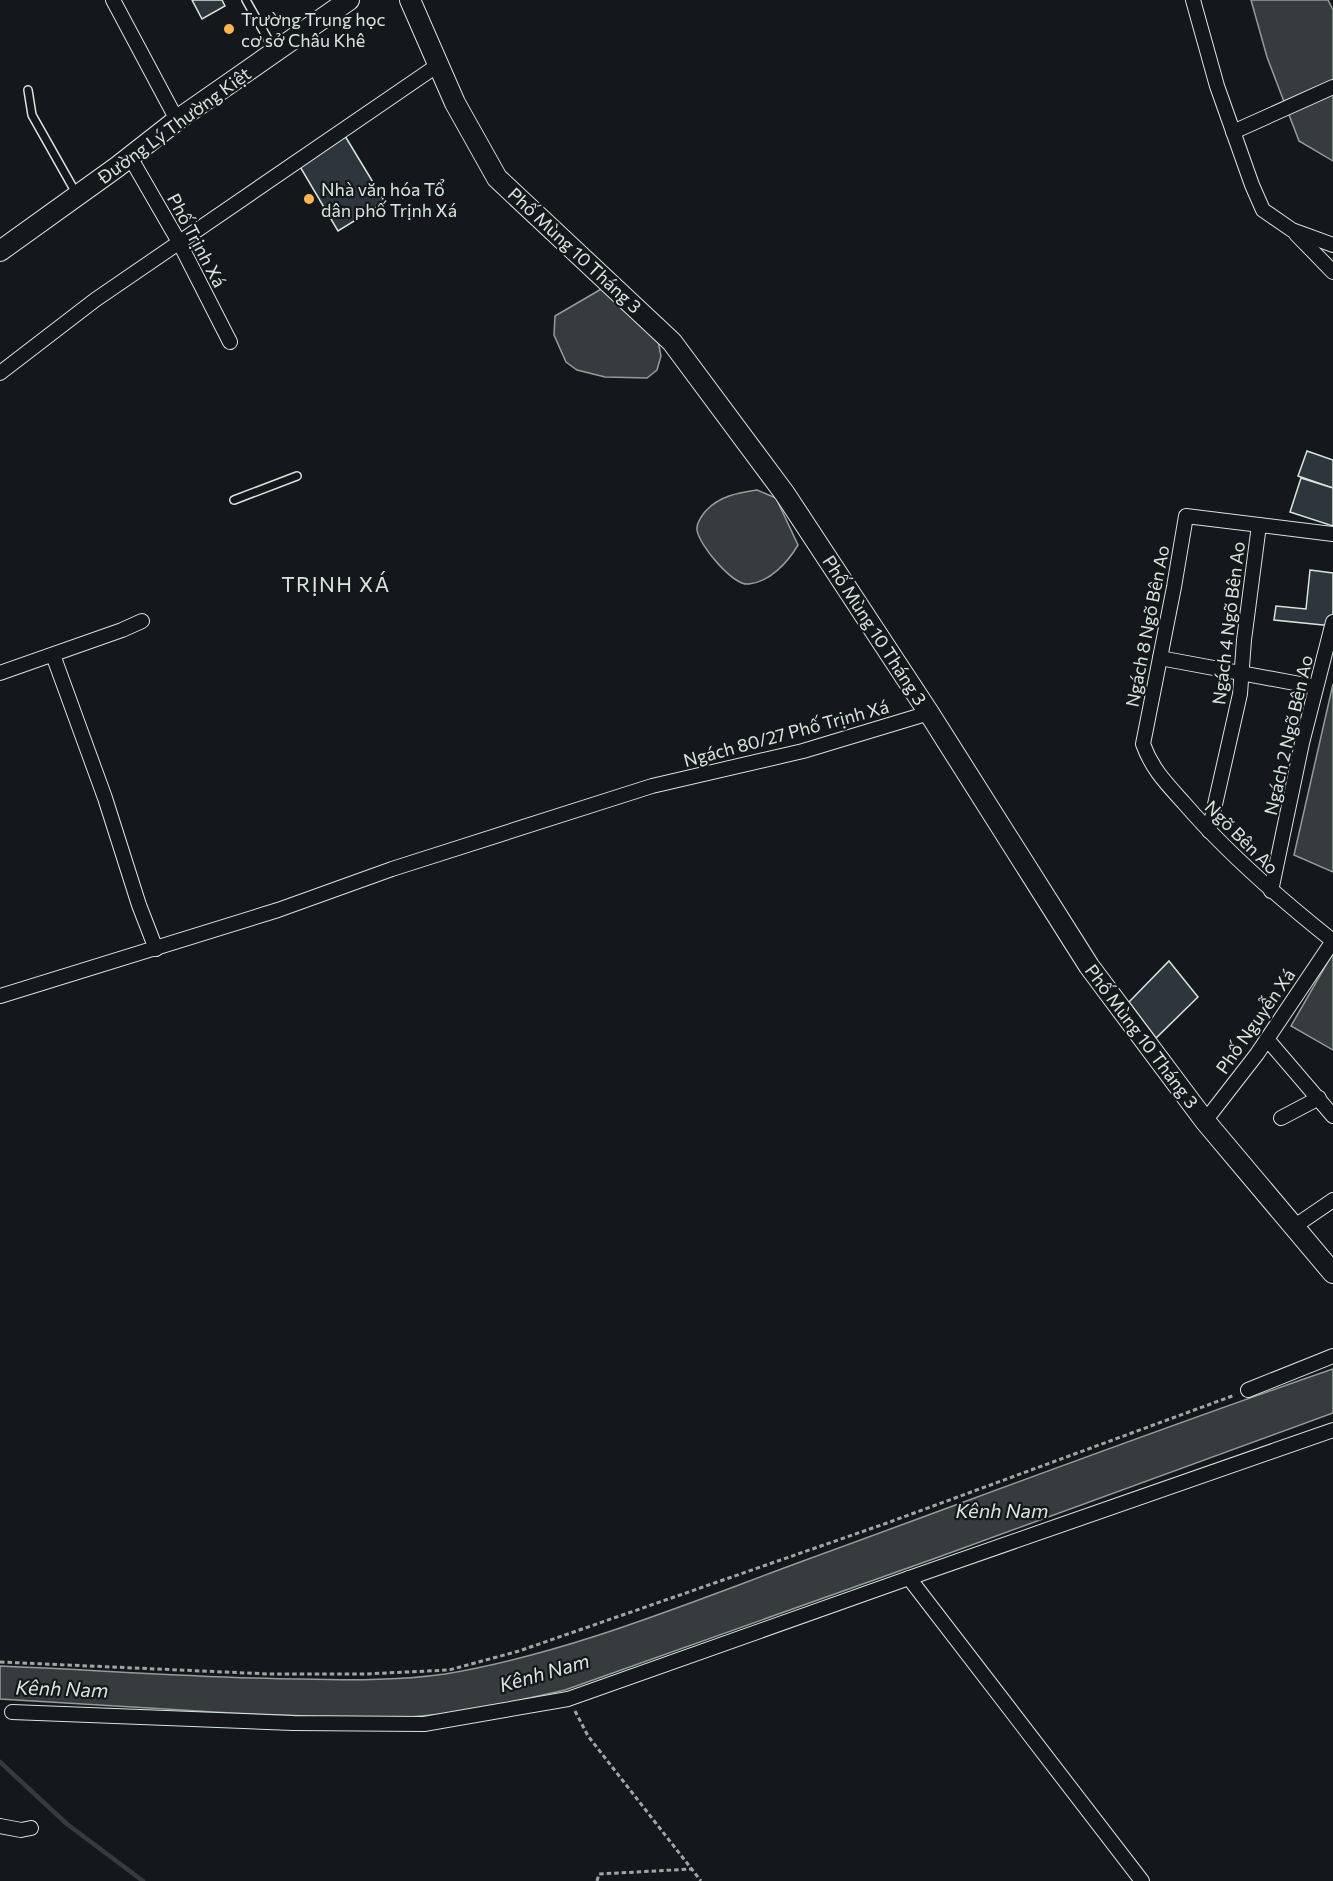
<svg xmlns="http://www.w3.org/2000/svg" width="1333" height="1881" font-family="Commissioner,sans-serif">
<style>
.water{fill:#363b3e;stroke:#939e99;stroke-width:1.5}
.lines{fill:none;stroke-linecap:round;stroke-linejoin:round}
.stream{stroke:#363b3e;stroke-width:4.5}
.building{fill:#2c363c;stroke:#d8e6dc;stroke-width:1.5}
.lane-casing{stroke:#d8e6dc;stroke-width:10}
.street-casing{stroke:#d8e6dc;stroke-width:16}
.secondary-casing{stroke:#d8e6dc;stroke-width:22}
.path{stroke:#9da8a2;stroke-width:3;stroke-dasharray:4.5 3;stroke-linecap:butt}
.lane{stroke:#14181c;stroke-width:7}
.street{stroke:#14181c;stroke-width:14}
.secondary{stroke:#14181c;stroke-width:20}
.poi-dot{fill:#ffb74d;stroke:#14181c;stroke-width:2}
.labels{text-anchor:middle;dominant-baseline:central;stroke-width:4.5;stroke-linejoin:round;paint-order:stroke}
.poi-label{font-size:18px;fill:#d8e6dc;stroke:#14181c;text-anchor:start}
.street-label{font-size:18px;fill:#d8e6dc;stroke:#14181c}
.water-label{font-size:20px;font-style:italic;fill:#d8e6dc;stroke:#14181c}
.quarter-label{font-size:21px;letter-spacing:1.5px;fill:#d8e6dc;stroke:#14181c}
</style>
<rect width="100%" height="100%" fill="#14181c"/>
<!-- water -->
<g class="water">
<path d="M1251,0h77l5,10v151l-34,-20 -32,-84z"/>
<path d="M603,288l55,53 3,15 -4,14 -10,8 -42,-1 -28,-7 -11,-8 -12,-27 1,-19z"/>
<path d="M757,490l19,8 22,47c-10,17 -28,37 -49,39 -16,2 -50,-39 -52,-54 -1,-6 4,-13 7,-17 14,-17 33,-20 53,-23z"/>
<path d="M1333,684v188l-39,-17z"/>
<path d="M1333,953v97l-42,-24z"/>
<path d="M1333,1369v44l-397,145 -371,132 -98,22 -81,7 -155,-6 -231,-14v-33c100,4 199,12 299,13 48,1 98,2 146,-5 124,-21 241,-70 358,-113 176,-64 352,-131 530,-192z"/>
</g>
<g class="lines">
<!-- stream -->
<path class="stream" d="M0,1762l67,62 76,57"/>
</g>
<!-- building -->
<g class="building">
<path d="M192,0h30l3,6 -23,13z"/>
<path d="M345,136l40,66 -47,29 -39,-66z"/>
<path d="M1307,451l26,9v28l-35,-12z"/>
<path d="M1301,478l32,10v38l-43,-14z"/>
<path d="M1310,570l23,3v53l-59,-6 2,-14 30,3z"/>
<path d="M1169,961l29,36 -42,41 -27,-36z"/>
</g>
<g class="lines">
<!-- lane casing -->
<g class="lane-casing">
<g id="lane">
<path d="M246,0l28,50"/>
<path d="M28,90l4,25 44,78"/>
<path d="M234,500l63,-24"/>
</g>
</g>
<!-- street casing -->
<g class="street-casing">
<g id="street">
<path d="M113,0l64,120"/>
<path d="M1193,0l24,86 35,99 11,25 29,20 41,15"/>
<path d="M1233,132l100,-45"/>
<path d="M130,157l49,85 51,100"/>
<path d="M1296,234l37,38"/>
<path d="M0,373l95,-73 343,-235"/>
<path d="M1333,534l-147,-18 -12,71 -31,157c9,25 23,39 41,59 45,52 96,96 149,138"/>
<path d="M53,655l52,143 34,107 17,44"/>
<path d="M1160,658l156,29"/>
<path d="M0,673l122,-43 20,-9"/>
<path d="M1209,831l31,-137 4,-54 15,-115"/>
<path d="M1271,891l31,-148 31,-121"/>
<path d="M0,996l278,-86 114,-41 260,-83 151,-35 126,-38"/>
<path d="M1267,1039l66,77"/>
<path d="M1281,1118l38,-20"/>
<path d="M1205,1121l52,-67 76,-113"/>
<path d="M1295,1226l38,-26"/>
<path d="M1248,1390l85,-34"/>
<path d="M909,1578l233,303"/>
<path d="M12,1712l281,11 131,1 144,-25 341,-121 424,-148"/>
<path d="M0,1826l21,4 10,-2"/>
</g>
</g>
<!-- secondary casing -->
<g class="secondary-casing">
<g id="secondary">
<path d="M410,0l45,103 42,75 175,164 113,152 144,219 160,253 116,155 128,152"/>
<path d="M0,251l117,-84 60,-47 172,-120"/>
</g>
</g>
<!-- path -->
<g class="path">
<path d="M0,1662l269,12h96l84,-4 70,-19 368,-128 348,-128"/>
<path d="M575,1711l13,25 113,145"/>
<path d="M597,1881l2,-7 93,-5"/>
</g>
<!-- lane -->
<use href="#lane" class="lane"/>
<!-- street -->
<use href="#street" class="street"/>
<!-- secondary -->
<use href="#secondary" class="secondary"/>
</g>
<!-- markers -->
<g class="poi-dot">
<circle cx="229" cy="29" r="6"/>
<circle cx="309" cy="199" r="6"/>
</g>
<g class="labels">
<!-- poi labels -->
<g class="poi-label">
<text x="241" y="19">Trường Trung học<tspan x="241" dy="21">cơ sở Châu Khê</tspan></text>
<text x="321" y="189">Nhà văn hóa Tổ<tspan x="321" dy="21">dân phố Trịnh Xá</tspan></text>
</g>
<!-- street labels -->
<g class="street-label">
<text transform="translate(174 125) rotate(-36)">Đường Lý Thường Kiệt</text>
<text transform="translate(197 240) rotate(62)">Phố Trịnh Xá</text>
<text transform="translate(575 250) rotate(43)">Phố Mùng 10 Tháng 3</text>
<text transform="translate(1228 623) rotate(-83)">Ngách 4 Ngõ Bên Ao</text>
<text transform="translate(1147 626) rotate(-79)">Ngách 8 Ngõ Bên Ao</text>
<text transform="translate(875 630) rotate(57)">Phố Mùng 10 Tháng 3</text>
<text transform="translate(786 733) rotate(-15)">Ngách 80/27 Phố Trịnh Xá</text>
<text transform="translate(1288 735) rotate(-77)">Ngách 2 Ngõ Bên Ao</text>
<text transform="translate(1242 837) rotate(45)">Ngõ Bên Ao</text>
<text transform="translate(1255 1021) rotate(-55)">Phố Nguyễn Xá</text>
<text transform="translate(1142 1036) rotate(53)">Phố Mùng 10 Tháng 3</text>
</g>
<!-- water labels -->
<g class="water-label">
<text x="1002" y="1510">Kênh Nam</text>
<text transform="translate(544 1672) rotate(-16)">Kênh Nam</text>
<text transform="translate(62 1688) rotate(2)">Kênh Nam</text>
</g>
<!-- quarter labels -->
<g class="quarter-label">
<text x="336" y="583">TRỊNH XÁ</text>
</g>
</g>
</svg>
